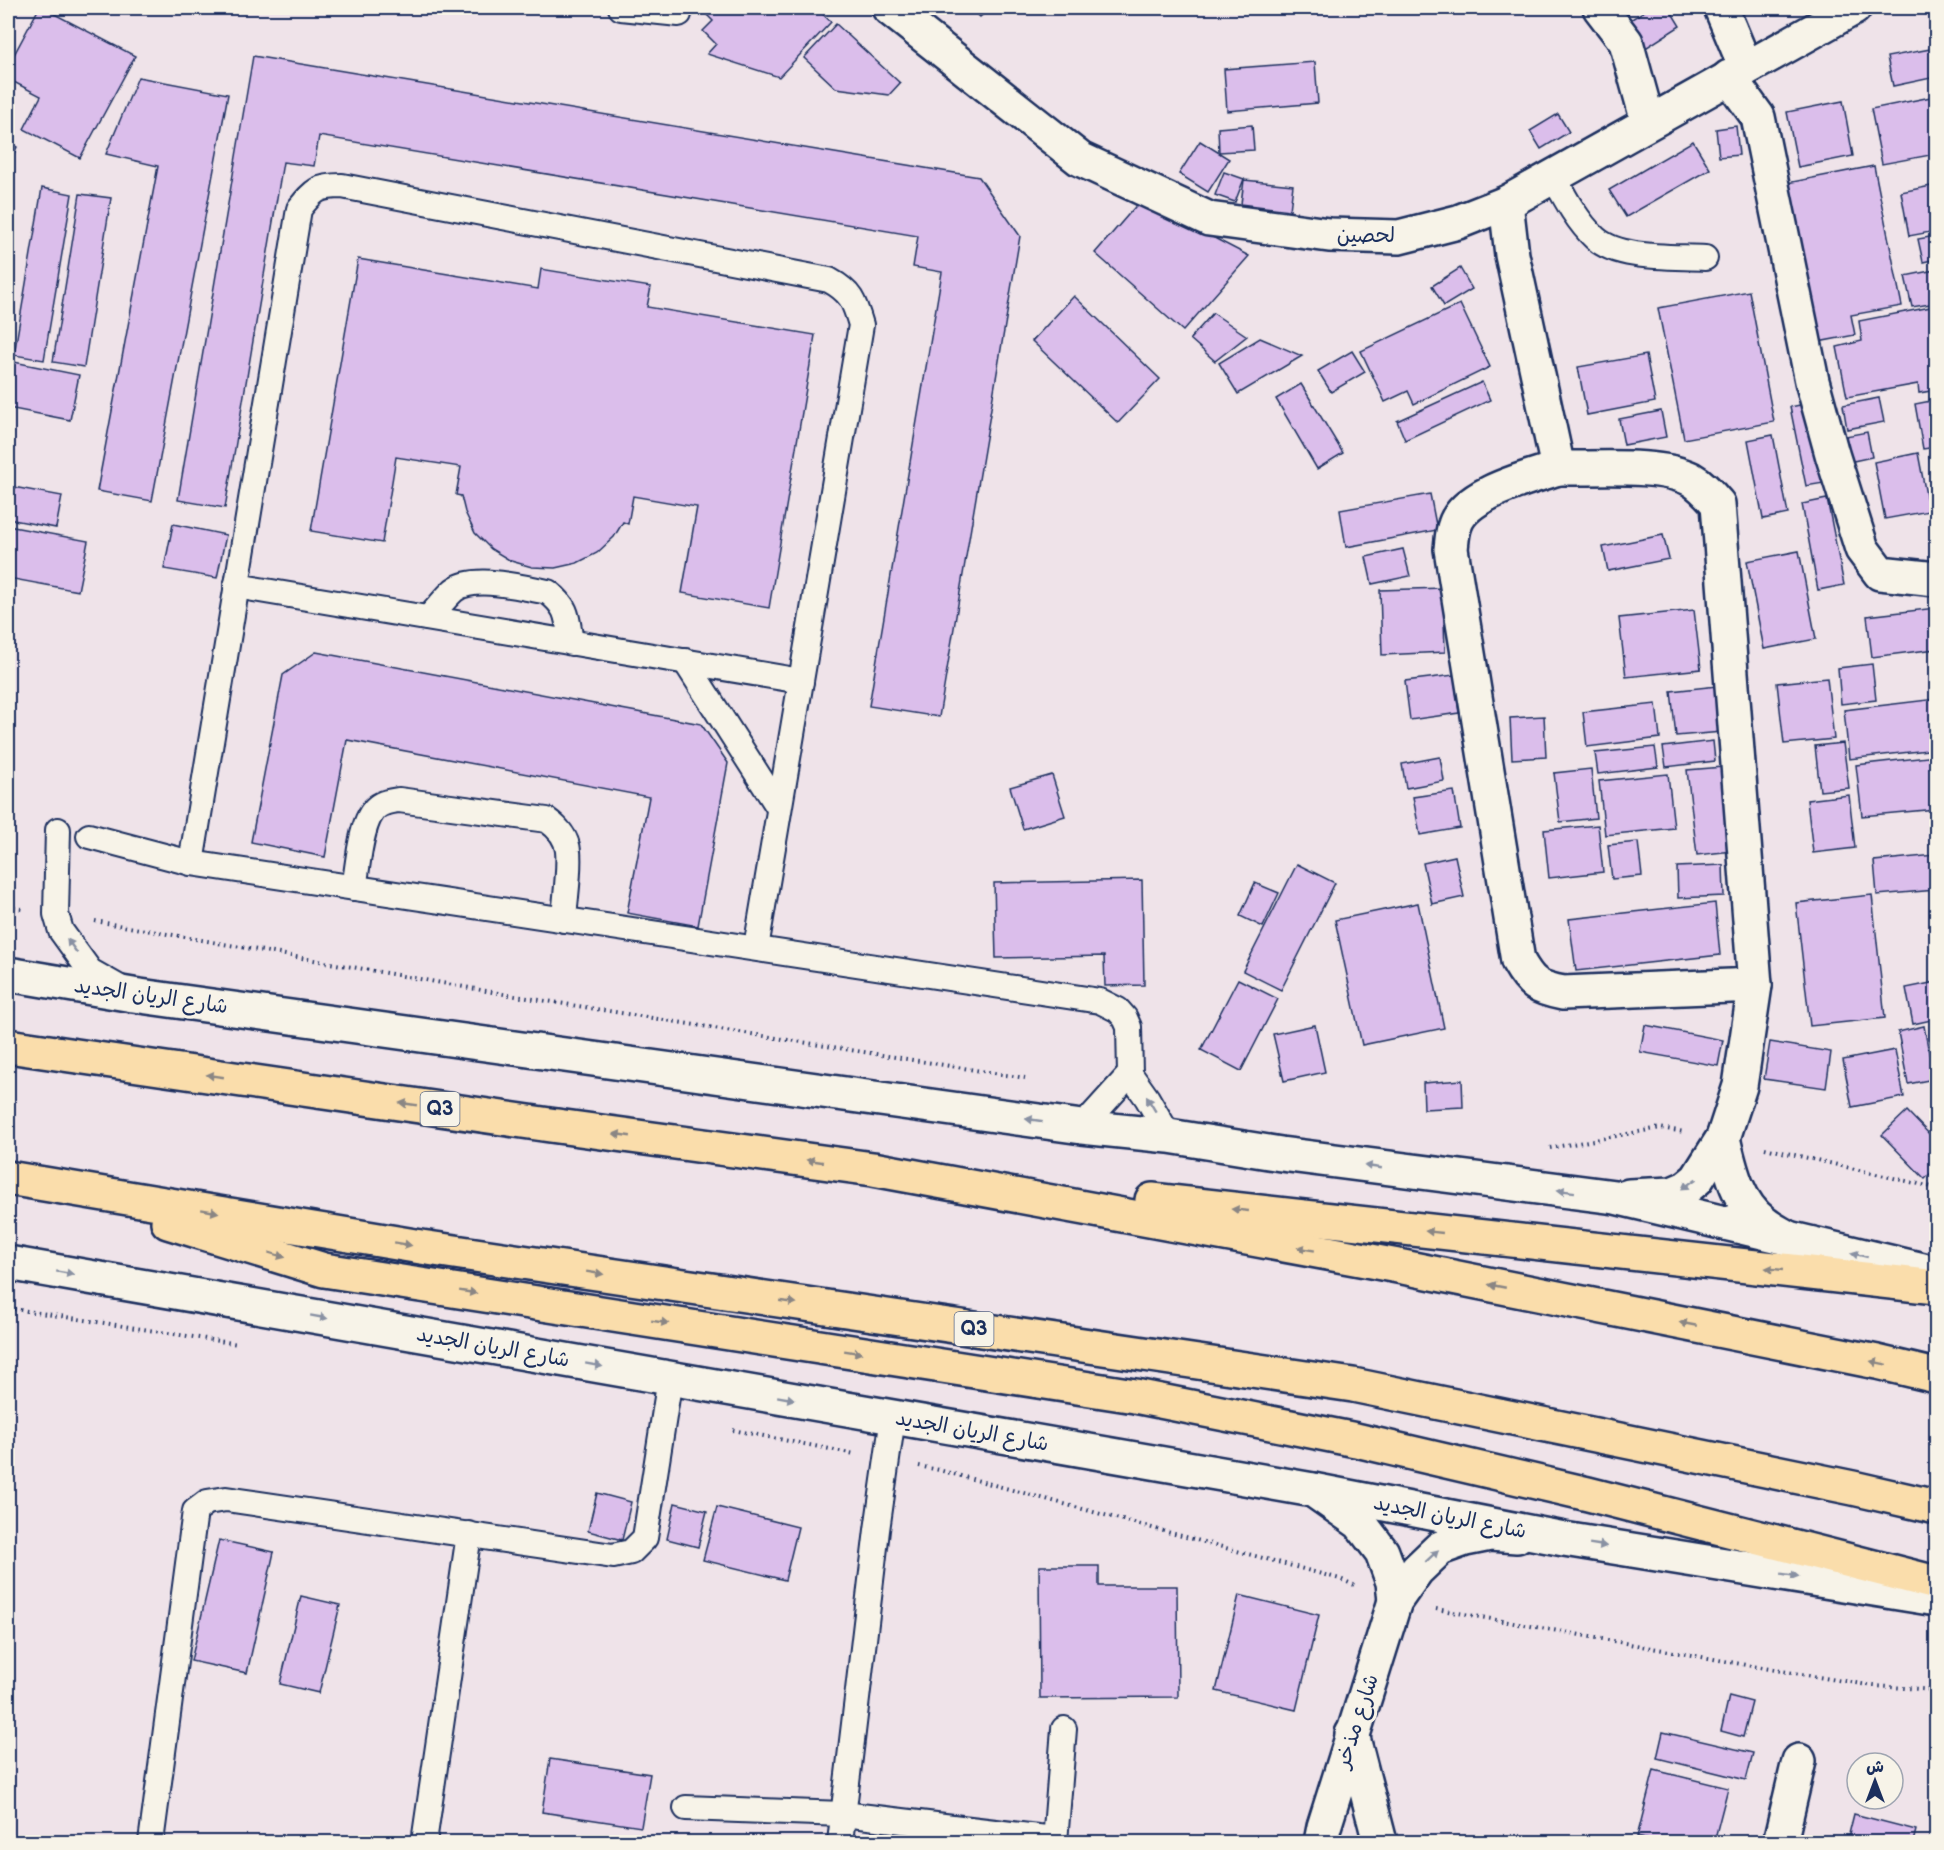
<svg xmlns="http://www.w3.org/2000/svg" width="1944" height="1850" font-family="'Balsamiq Sans','Playpen Sans Arabic',sans-serif">
<style>
.building{fill:#dbbeeb;stroke:#1b2f5e;stroke-width:1.5}
.lines{fill:none;stroke-linecap:round;stroke-linejoin:round}
.service-casing{stroke:#1b2f5e;stroke-width:28}
.minor-casing{stroke:#1b2f5e;stroke-width:38}
.tertiary-casing{stroke:#1b2f5e;stroke-width:38}
.trunk-casing{stroke:#1b2f5e;stroke-width:38}
.path{stroke:#1b2f5e;stroke-width:4;stroke-dasharray:1.5 4.5;stroke-linecap:butt}
.service{stroke:#f7f3e8;stroke-width:24}
.minor{stroke:#f7f3e8;stroke-width:33}
.tertiary{stroke:#f7f3e8;stroke-width:33}
.trunk{stroke:#faddab;stroke-width:33}
.oneway{fill:#8991a3}
.oneway2{fill:#8a8684}
.labels{text-anchor:middle;dominant-baseline:central;stroke-width:6;stroke-linejoin:round;paint-order:stroke}
.shield{fill:#f7f3e8;stroke:#5d6a87;stroke-width:1.5}
.shield-label{font-size:20px;font-weight:bold;fill:#1b2f5e}
.street-label{font-size:21px;fill:#1b2f5e;stroke:#f7f3e8}
</style>
<rect width="100%" height="100%" fill="#efe3e9"/>
<filter id="ink" filterUnits="userSpaceOnUse"><feTurbulence type="fractalNoise" baseFrequency=".0167" numOctaves="2"/><feDisplacementMap in="SourceGraphic" scale="12" xChannelSelector="R" yChannelSelector="G"/><feConvolveMatrix kernelMatrix="1 2 1 2 8 2 1 2 1" color-interpolation-filters="sRGB"/></filter>
<g filter="url(#ink)">
<!-- building -->
<g class="building">
<path d="M39,8h4l92,48 -55,102 -56,-29 17,-33 -33,-17v-13z"/>
<path d="M714,8h102l15,14 -52,55 -72,-23 9,-10 -13,-13 10,-10 -6,-6z"/>
<path d="M971,8h19l-10,9z"/>
<path d="M1649,8h20l11,18 -39,25 -17,-27z"/>
<path d="M836,24l64,59 -11,12 -53,-7 -32,-30z"/>
<path d="M1936,48v29l-43,9 -6,-29z"/>
<path d="M253,56l726,121 41,59 -81,481 -70,-11 73,-434 -29,-5 5,-31 -599,-100 -5,30 -31,-4 -58,346 -47,-8z"/>
<path d="M1315,62l3,41 -91,8 -3,-42z"/>
<path d="M138,77l90,17 -76,407 -55,-10 61,-325 -52,-12z"/>
<path d="M1936,96v58l-54,10 -11,-55z"/>
<path d="M1843,101l10,55 -55,11 -11,-55z"/>
<path d="M1558,114l11,18 -28,17 -11,-18z"/>
<path d="M1252,125l2,25 -35,2 -1,-24z"/>
<path d="M1736,126l3,29 -20,2 -3,-28z"/>
<path d="M1200,141l29,18 -21,33 -29,-18z"/>
<path d="M1693,141l17,28 -84,48 -17,-27z"/>
<path d="M8,142l9,5 -9,19z"/>
<path d="M1874,166l28,140 -51,9 4,20 -37,7 -31,-159z"/>
<path d="M1224,172l20,7 -9,23 -20,-7z"/>
<path d="M1244,180l49,5 -3,25 -49,-6z"/>
<path d="M1936,185v46l-27,5 -8,-44z"/>
<path d="M42,188l30,6 -28,166 -30,-5z"/>
<path d="M80,194l31,4 -27,169 -31,-5z"/>
<path d="M1141,200l108,56 -66,75 -88,-78z"/>
<path d="M1936,236v23l-13,3 -5,-23z"/>
<path d="M358,259l180,30 3,-20 110,18 -4,20 168,28 -46,273 -87,-15 15,-86 -64,-11 -5,28 -5,-2 -9,15 -17,16 -20,10 -22,5 -23,-1 -21,-6 -20,-12 -16,-16 -10,-21 -4,-16 -5,-1 5,-28 -65,-10 -14,86 -71,-12z"/>
<path d="M1460,268l12,21 -28,17 -12,-20z"/>
<path d="M1935,270l1,33 -24,4 -7,-31z"/>
<path d="M1749,291l25,131 -90,17 -26,-131z"/>
<path d="M1074,296l86,83 -42,44 -86,-82z"/>
<path d="M1460,304l30,63 -76,37 -6,-13 -23,11 -24,-51z"/>
<path d="M1936,306v84l-17,3 -1,-9 -71,13 -10,-50 25,-6 -3,-20z"/>
<path d="M1213,313l34,23 -32,25 -25,-22z"/>
<path d="M1260,338l42,18 -64,38 -19,-31z"/>
<path d="M1352,351l13,21 -34,20 -13,-21z"/>
<path d="M1646,355l9,47 -68,13 -9,-48z"/>
<path d="M9,361l70,14 -9,45 -62,-12z"/>
<path d="M1482,382l8,18 -85,40 -8,-19z"/>
<path d="M1301,384l42,69 -26,16 -41,-70z"/>
<path d="M1879,398l5,24 -37,7 -4,-24z"/>
<path d="M1936,400v47l-13,2 -8,-45z"/>
<path d="M1815,402l15,80 -24,4 -16,-79z"/>
<path d="M1661,411l5,26 -42,8 -5,-26z"/>
<path d="M1867,432l5,25 -28,6 -4,-26z"/>
<path d="M1773,435l15,79 -25,5 -15,-79z"/>
<path d="M1918,453l11,58 -44,8 -11,-57z"/>
<path d="M1936,453v43l-7,-41z"/>
<path d="M8,486l54,10 -6,32 -48,-9z"/>
<path d="M1430,494l7,36 -91,17 -6,-37z"/>
<path d="M1827,499l17,86 -26,5 -16,-86z"/>
<path d="M173,524l53,11 -9,43 -53,-9z"/>
<path d="M8,526l80,15 -10,50 -70,-13z"/>
<path d="M1663,535l6,24 -61,12 -5,-24z"/>
<path d="M1403,549l7,27 -38,8 -6,-27z"/>
<path d="M1799,551l17,88 -52,10 -17,-88z"/>
<path d="M1443,588l2,64 -63,3 -2,-65z"/>
<path d="M1936,608v41l-64,8 -5,-41z"/>
<path d="M1694,610l7,59 -75,8 -7,-59z"/>
<path d="M316,652l385,72 27,39 -30,163 -71,-13 22,-116 -302,-57 -22,117 -74,-15 32,-167z"/>
<path d="M1872,664l4,36 -35,4 -3,-36z"/>
<path d="M1454,675l5,38 -49,7 -5,-39z"/>
<path d="M1827,678l7,61 -50,5 -7,-61z"/>
<path d="M1717,686l5,46 -46,4 -5,-45z"/>
<path d="M1936,699v50l-87,10 -5,-49z"/>
<path d="M1656,704l4,34 -73,9 -4,-35z"/>
<path d="M1544,716l2,41 -34,2 -2,-41z"/>
<path d="M1713,741l2,20 -49,6 -3,-20z"/>
<path d="M1843,743l6,45 -29,3 -5,-45z"/>
<path d="M1655,747l3,20 -60,7 -3,-21z"/>
<path d="M1936,756v53l-74,7 -6,-51z"/>
<path d="M1440,757l4,24 -38,7 -4,-24z"/>
<path d="M1723,767l9,84 -35,4 -10,-85z"/>
<path d="M1591,769l5,49 -36,4 -6,-49z"/>
<path d="M1668,774l6,54 -69,7 -6,-54z"/>
<path d="M1052,775l13,41 -42,13 -13,-42z"/>
<path d="M1454,791l6,37 -40,7 -7,-38z"/>
<path d="M1849,795l6,53 -42,5 -6,-53z"/>
<path d="M1598,825l5,47 -54,6 -5,-48z"/>
<path d="M1638,842l4,34 -30,3 -4,-34z"/>
<path d="M1935,855l1,35 -59,5 -3,-34z"/>
<path d="M1455,856l9,41 -32,7 -9,-41z"/>
<path d="M1297,864l38,19 -54,107 -38,-19z"/>
<path d="M1723,865l1,31 -46,2 -1,-31z"/>
<path d="M1142,880l2,105 -39,1 -1,-30 -108,2 -2,-75z"/>
<path d="M1255,883l24,10 -16,34 -23,-11z"/>
<path d="M1872,895l13,123 -75,8 -14,-123z"/>
<path d="M1418,903l26,125 -82,17 -27,-125z"/>
<path d="M1715,903l5,52 -144,16 -7,-52z"/>
<path d="M1238,979l40,20 -37,72 -40,-21z"/>
<path d="M1936,982v37l-23,5 -7,-36z"/>
<path d="M1315,1025l10,47 -41,9 -11,-47z"/>
<path d="M1645,1025l78,15 -5,26 -78,-14z"/>
<path d="M1924,1026l10,53 -26,5 -10,-52z"/>
<path d="M1770,1042l61,10 -5,36 -62,-9z"/>
<path d="M1895,1050l9,47 -52,10 -9,-47z"/>
<path d="M1462,1080l1,27 -39,2 -1,-26z"/>
<path d="M1907,1111l29,30v27l-11,11 -43,-44z"/>
<path d="M597,1493l34,9 -9,38 -34,-9z"/>
<path d="M675,1503l32,8 -9,36 -31,-8z"/>
<path d="M717,1507l81,20 -13,53 -82,-20z"/>
<path d="M219,1540l55,12 -27,121 -56,-12z"/>
<path d="M1039,1566h60v20h78l1,111 -138,1z"/>
<path d="M1239,1595l80,20 -23,95 -80,-19z"/>
<path d="M301,1596l39,9 -21,88 -39,-9z"/>
<path d="M1729,1696l23,6 -9,35 -22,-6z"/>
<path d="M1663,1732l90,21 -7,27 -89,-22z"/>
<path d="M550,1759l100,15 -9,53 -99,-15z"/>
<path d="M1654,1770l74,18 -14,54h-56l-21,-5z"/>
<path d="M1854,1814l62,16 -3,12h-66z"/>
</g>
<g class="lines">
<!-- service casing -->
<g class="service-casing">
<g id="service">
<path d="M621,8l58,6"/>
<path d="M1553,176c12,22 24,45 42,62 24,22 79,18 110,20"/>
<path d="M236,586l565,95"/>
<path d="M428,618c9,-9 17,-20 26,-28 21,-16 69,-2 94,2 21,16 19,26 23,51"/>
<path d="M685,661l94,147"/>
<path d="M58,830l-2,84 5,17 29,40 30,17"/>
<path d="M89,836l102,27 909,138 18,9 7,8 4,9 1,47 17,24 22,38"/>
<path d="M191,863l108,-654c15,-19 19,-23 43,-23l487,94c22,12 25,21 32,45l-105,623"/>
<path d="M354,888c4,-20 6,-68 23,-81 6,-5 15,-6 22,-7l148,20c10,7 20,18 21,31 2,20 -3,48 -4,69"/>
<path d="M1082,1127l48,-53"/>
<path d="M686,1808l157,6 212,25"/>
<path d="M151,1842l44,-331 12,-9 19,-3 387,57 18,-4 14,-14 25,-160"/>
<path d="M424,1842l45,-308"/>
<path d="M840,1842l37,-312 16,-113"/>
<path d="M1055,1842l9,-113"/>
</g>
</g>
<!-- minor casing -->
<g class="minor-casing">
<g id="minor">
<path d="M889,8l191,151 129,60 120,16 70,2 59,-15 48,-19 348,-195"/>
<path d="M1600,8l26,34 22,80"/>
<path d="M1721,8l25,60"/>
<path d="M1729,77l29,40 54,264 20,73 30,95 18,24 56,6"/>
<path d="M1506,203l6,52 46,213"/>
<path d="M1558,468c36,1 102,-5 133,11 11,6 19,16 27,25l37,481 -192,8c-26,-5 -32,-9 -45,-32l-67,-412c1,-8 1,-16 4,-24 10,-32 74,-47 103,-57z"/>
<path d="M1723,1138c7,30 14,65 41,85 7,6 16,10 24,15"/>
<path d="M1629,1196l43,-2 14,-6 11,-9 26,-41 17,-52 15,-101"/>
<path d="M1313,1490l47,33 22,29 11,30 2,19"/>
<path d="M1352,1734l28,108"/>
<path d="M1321,1842l3,-15 71,-226 22,-31 23,-22 25,-9 25,-5 27,2"/>
<path d="M1780,1842l19,-81"/>
</g>
</g>
<!-- tertiary casing -->
<g class="tertiary-casing">
<g id="tertiary">
<path d="M8,974l125,21 949,132 87,9 112,18 334,43 321,76"/>
<path d="M8,1263l1305,227 251,49 372,60"/>
</g>
</g>
<!-- trunk casing -->
<g class="trunk-casing">
<g id="trunk">
<path d="M8,1046l542,79 323,44 525,97 479,96 59,14"/>
<path d="M8,1178l413,69 932,138 500,103 83,19"/>
<path d="M1152,1200l784,87"/>
<path d="M168,1222l156,48 811,126 221,44 232,54 348,89"/>
</g>
</g>
<!-- path -->
<g class="path">
<path d="M8,907l14,2"/>
<path d="M95,921l414,74 516,83"/>
<path d="M1550,1148l110,-20 24,4"/>
<path d="M1765,1148l171,40"/>
<path d="M8,1308l230,36"/>
<path d="M733,1430l122,24"/>
<path d="M919,1466l20,4 401,109 14,6"/>
<path d="M1436,1609l327,59 111,18 62,4"/>
</g>
<!-- service -->
<use href="#service" class="service"/>
<!-- minor -->
<use href="#minor" class="minor"/>
<!-- tertiary -->
<use href="#tertiary" class="tertiary"/>
<!-- trunk -->
<use href="#trunk" class="trunk"/>
</g>
<!-- one-way arrows -->
<defs><path id="oneway-solid" d="M-6-.8H1V-3.2L6.5 0L1 3.2V.8H-6Z" transform="scale(1.5)"/></defs>
<g class="oneway">
<use href="#oneway-solid" transform="translate(72 946) rotate(-126)"/>
<use href="#oneway-solid" transform="translate(1151 1104) rotate(-121)"/>
<use href="#oneway-solid" transform="translate(1034 1120) rotate(-172)"/>
<use href="#oneway-solid" transform="translate(1373 1167) rotate(-172)"/>
<use href="#oneway-solid" transform="translate(1689 1184) rotate(145)"/>
<use href="#oneway-solid" transform="translate(1566 1191) rotate(-173)"/>
<use href="#oneway-solid" transform="translate(1859 1255) rotate(-167)"/>
<use href="#oneway-solid" transform="translate(65 1273) rotate(10)"/>
<use href="#oneway-solid" transform="translate(319 1317) rotate(10)"/>
<use href="#oneway-solid" transform="translate(594 1365) rotate(10)"/>
<use href="#oneway-solid" transform="translate(786 1398) rotate(10)"/>
<use href="#oneway-solid" transform="translate(1598 1545) rotate(9)"/>
<use href="#oneway-solid" transform="translate(1432 1556) rotate(-43)"/>
<use href="#oneway-solid" transform="translate(1790 1575) rotate(9)"/>
</g>
<g class="oneway2">
<use href="#oneway-solid" transform="translate(215 1076) rotate(-172)"/>
<use href="#oneway-solid" transform="translate(408 1104) rotate(-172)"/>
<use href="#oneway-solid" transform="translate(622 1135) rotate(-172)"/>
<use href="#oneway-solid" transform="translate(815 1161) rotate(-172)"/>
<use href="#oneway-solid" transform="translate(1240 1210) rotate(-174)"/>
<use href="#oneway-solid" transform="translate(210 1211) rotate(10)"/>
<use href="#oneway-solid" transform="translate(1434 1232) rotate(-174)"/>
<use href="#oneway-solid" transform="translate(403 1244) rotate(10)"/>
<use href="#oneway-solid" transform="translate(1306 1249) rotate(-170)"/>
<use href="#oneway-solid" transform="translate(277 1255) rotate(17)"/>
<use href="#oneway-solid" transform="translate(1774 1269) rotate(-174)"/>
<use href="#oneway-solid" transform="translate(595 1273) rotate(9)"/>
<use href="#oneway-solid" transform="translate(1497 1286) rotate(-169)"/>
<use href="#oneway-solid" transform="translate(468 1292) rotate(9)"/>
<use href="#oneway-solid" transform="translate(788 1302) rotate(8)"/>
<use href="#oneway-solid" transform="translate(660 1322) rotate(9)"/>
<use href="#oneway-solid" transform="translate(1688 1324) rotate(-169)"/>
<use href="#oneway-solid" transform="translate(853 1352) rotate(9)"/>
<use href="#oneway-solid" transform="translate(1879 1363) rotate(-168)"/>
</g>
</g>
<g class="labels">
<!-- shield labels -->
<g class="shield">
<rect x="420.5" y="1092" width="39" height="34" rx="4.5"/>
<rect x="954.5" y="1312" width="39" height="34" rx="4.5"/>
</g>
<g class="shield-label">
<text x="440" y="1109">Q3</text>
<text x="974" y="1329">Q3</text>
</g>
<!-- street labels -->
<g class="street-label">
<text x="1366" y="235">لحصين</text>
<text transform="translate(151 996) rotate(8)">شارع الريان الجديد</text>
<text transform="translate(493 1347) rotate(10)">شارع الريان الجديد</text>
<text transform="translate(972 1431) rotate(10)">شارع الريان الجديد</text>
<text transform="translate(1450 1517) rotate(11)">شارع الريان الجديد</text>
<text transform="translate(1357 1721) rotate(-72)">شارع مذخر</text>
</g>
</g>
<!-- margin -->
<rect width="1944" height="1850" fill="none" stroke="#f7f3e8" stroke-width="30"/>
<rect x="15" y="15" width="1914" height="1820" fill="none" stroke="#1b2f5e" stroke-width="2" filter="url(#ink)"/>
<!-- north arrow -->
<g transform="translate(1875 1781)"><circle r="28" fill="#f7f3e8" stroke="#9fa5b1" stroke-width="1.5"/>
<path d="M0-4.5L10 22L0 15L-10 22Z" fill="#1b2f5e"/>
<text y="-9" font-size="16" font-weight="bold" text-anchor="middle" fill="#1b2f5e">ش</text>
</g>
</svg>
